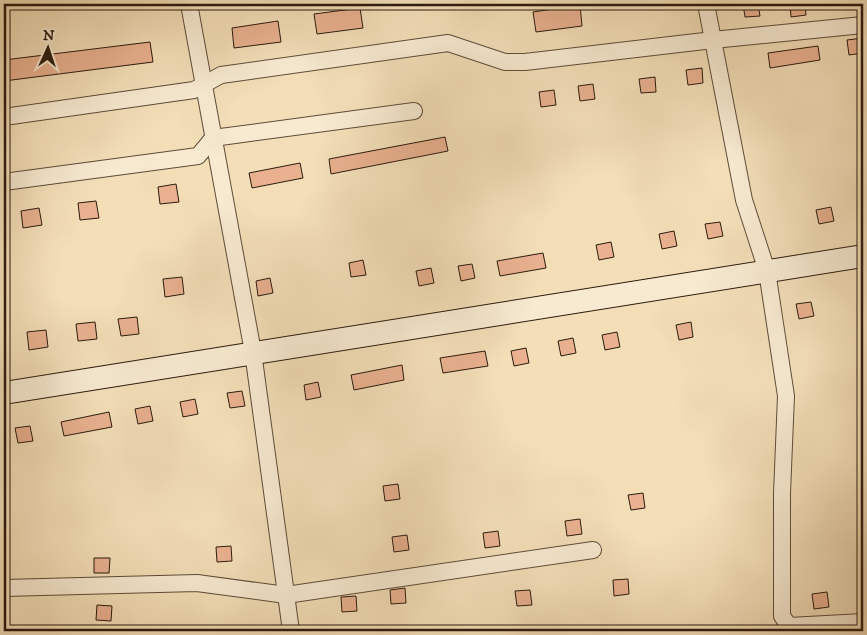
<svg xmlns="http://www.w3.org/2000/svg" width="867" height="635" font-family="'IM FELL DW Pica',serif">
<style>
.building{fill:#e9b190;stroke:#2b1b0d}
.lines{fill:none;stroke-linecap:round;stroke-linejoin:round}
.street-casing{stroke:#5d4c38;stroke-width:18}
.secondary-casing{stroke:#2b1b0d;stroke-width:24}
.street{stroke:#f7ead1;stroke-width:16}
.secondary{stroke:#f7ead1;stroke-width:22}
</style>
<rect width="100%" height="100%" fill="#f3deb8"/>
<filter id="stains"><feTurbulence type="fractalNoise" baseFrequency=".004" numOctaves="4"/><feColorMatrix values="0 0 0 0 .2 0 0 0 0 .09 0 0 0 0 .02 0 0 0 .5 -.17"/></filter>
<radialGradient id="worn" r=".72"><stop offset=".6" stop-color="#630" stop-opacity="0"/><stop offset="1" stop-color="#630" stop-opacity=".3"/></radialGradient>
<!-- building -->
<g class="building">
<path d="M743,4h15l2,12 -15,1z"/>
<path d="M790,4h15l1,11 -15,2z"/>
<path d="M580,5l2,21 -46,6 -3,-20z"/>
<path d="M360,8l3,20 -46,6 -3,-20z"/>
<path d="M278,21l3,21 -47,6 -2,-20z"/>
<path d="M863,38v15l-14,2 -2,-15z"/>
<path d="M150,42l3,20 -149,19v-21z"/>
<path d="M818,46l2,14 -50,8 -2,-15z"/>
<path d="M702,68l1,15 -15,2 -2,-15z"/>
<path d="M655,77l1,15 -15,1 -2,-14z"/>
<path d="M593,84l2,15 -15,2 -2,-15z"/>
<path d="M554,90l2,15 -15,2 -2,-15z"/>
<path d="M445,137l3,14 -117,23 -2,-15z"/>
<path d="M300,163l3,15 -51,10 -3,-15z"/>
<path d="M176,184l3,18 -19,2 -2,-17z"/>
<path d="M96,201l3,17 -19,2 -2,-17z"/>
<path d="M831,207l3,14 -15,3 -3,-14z"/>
<path d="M39,208l3,17 -19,3 -2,-17z"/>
<path d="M720,222l3,14 -15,3 -3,-15z"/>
<path d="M674,231l3,15 -15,3 -3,-15z"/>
<path d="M611,242l3,15 -15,3 -3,-15z"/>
<path d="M543,253l3,15 -46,8 -3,-15z"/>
<path d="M363,260l3,15 -15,2 -2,-14z"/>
<path d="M472,264l3,14 -14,3 -3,-15z"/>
<path d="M431,268l3,15 -15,3 -3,-15z"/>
<path d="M182,277l2,17 -19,3 -2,-18z"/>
<path d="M270,278l3,15 -15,3 -2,-15z"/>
<path d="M811,302l3,14 -15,3 -3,-15z"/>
<path d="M137,317l2,17 -18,2 -3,-17z"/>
<path d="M95,322l2,17 -19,2 -2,-17z"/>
<path d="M691,322l2,15 -14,3 -3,-15z"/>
<path d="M46,330l2,17 -19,3 -2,-18z"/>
<path d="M617,332l3,15 -15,3 -3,-15z"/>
<path d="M573,338l3,15 -15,3 -3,-15z"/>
<path d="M526,348l3,15 -15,3 -3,-15z"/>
<path d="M485,351l3,15 -45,7 -3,-15z"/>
<path d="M402,365l2,15 -50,10 -3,-15z"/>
<path d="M318,382l3,15 -15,3 -2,-15z"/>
<path d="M242,391l3,15 -15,2 -3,-15z"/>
<path d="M195,399l3,15 -15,3 -3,-15z"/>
<path d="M150,406l3,15 -15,3 -3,-15z"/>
<path d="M109,412l3,15 -48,9 -3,-14z"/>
<path d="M30,426l3,15 -15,2 -3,-15z"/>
<path d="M398,484l2,15 -15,2 -2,-15z"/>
<path d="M643,493l2,15 -14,2 -3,-15z"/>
<path d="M580,519l2,15 -15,2 -2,-15z"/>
<path d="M498,531l2,15 -15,2 -2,-15z"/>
<path d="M407,535l2,15 -15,2 -2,-15z"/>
<path d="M231,546l1,15 -15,1 -1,-15z"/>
<path d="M94,558h16l-1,15h-15z"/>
<path d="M628,579l1,15 -15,2 -1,-16z"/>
<path d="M405,588l1,15 -15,1 -1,-14z"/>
<path d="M530,590l2,15 -15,1 -2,-15z"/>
<path d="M827,592l2,15 -15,2 -2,-15z"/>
<path d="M356,596l1,15 -15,1 -1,-15z"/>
<path d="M97,605l15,1 -1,15 -15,-1z"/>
</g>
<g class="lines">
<!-- street casing -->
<g class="street-casing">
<g id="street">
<path d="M189,4l64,348 38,279"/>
<path d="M706,4l38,196 23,71 19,125 -4,97v123l7,10 74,-4"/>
<path d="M4,117l190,-27 27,-15 227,-32 57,19h20l188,-22 150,-15"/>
<path d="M4,182l194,-26 15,-18 201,-27"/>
<path d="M4,588l193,-5 89,12 307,-45"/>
</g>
</g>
<!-- secondary casing -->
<g class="secondary-casing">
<path id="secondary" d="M4,393l859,-137"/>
</g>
<!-- street -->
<use href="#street" class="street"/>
<!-- secondary -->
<use href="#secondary" class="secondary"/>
</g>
<!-- margin -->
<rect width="867" height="635" fill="none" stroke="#f3deb8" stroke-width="20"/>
<rect x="5" y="5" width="857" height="625" fill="none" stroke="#2b1b0d" stroke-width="2.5"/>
<rect x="10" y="10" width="847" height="615" fill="none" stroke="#2b1b0d"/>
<!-- north arrow -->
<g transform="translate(48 48) rotate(3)" stroke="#f7ead1" stroke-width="4" paint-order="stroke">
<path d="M0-4L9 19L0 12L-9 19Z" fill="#2b1b0d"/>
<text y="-8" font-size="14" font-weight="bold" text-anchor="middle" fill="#2b1b0d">N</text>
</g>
<rect width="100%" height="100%" filter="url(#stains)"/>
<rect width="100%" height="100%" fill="url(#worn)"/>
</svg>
